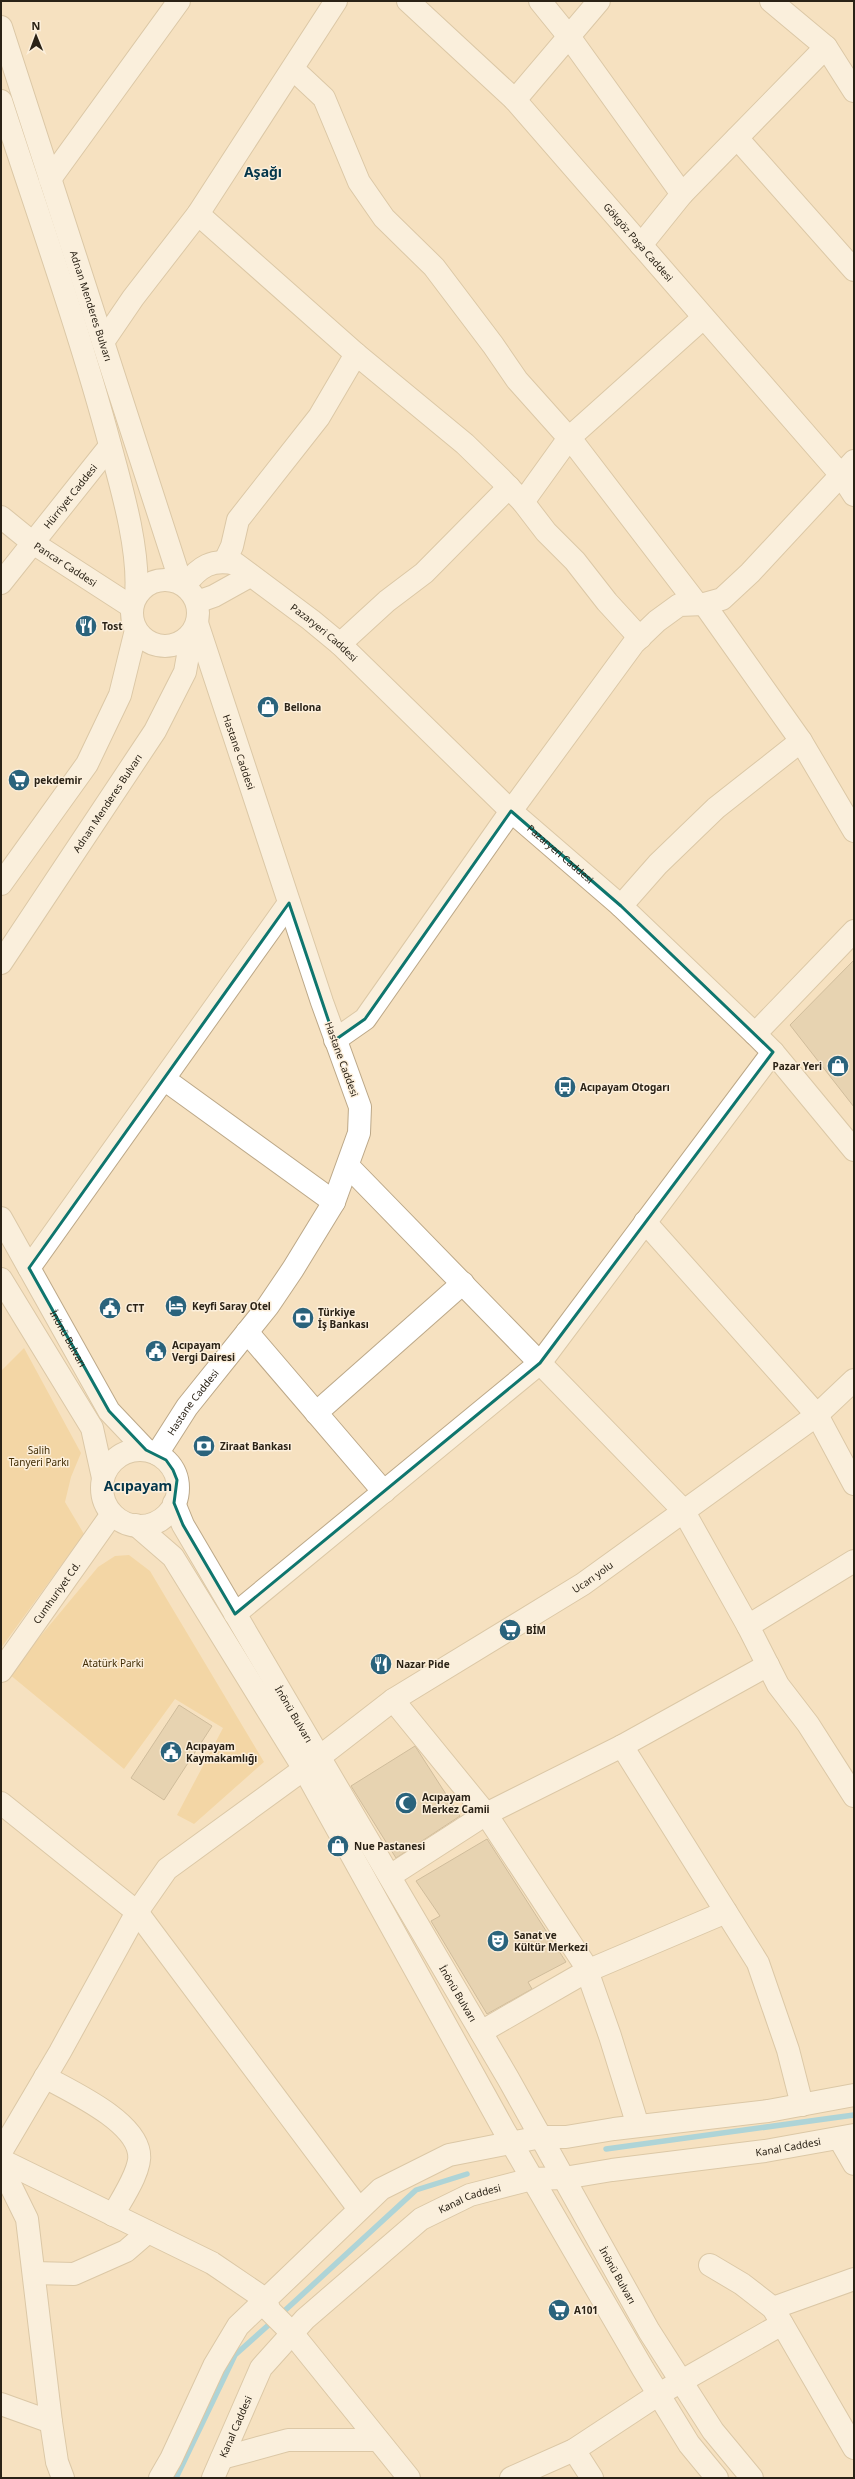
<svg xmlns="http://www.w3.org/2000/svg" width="855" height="2479" font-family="'Noto Sans',sans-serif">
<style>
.green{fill:#f0c886}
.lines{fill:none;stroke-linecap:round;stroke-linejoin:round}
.stream{stroke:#57c3f4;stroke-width:5.5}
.building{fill:#d4c0a0;stroke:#a18e6f}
.minor-casing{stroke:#bca888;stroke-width:24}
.major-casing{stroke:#bca888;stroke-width:24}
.minor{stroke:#fff;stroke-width:22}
.major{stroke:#fff;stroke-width:22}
.marked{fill:none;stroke:#0f766e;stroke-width:3;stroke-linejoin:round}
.labels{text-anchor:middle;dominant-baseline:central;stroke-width:3;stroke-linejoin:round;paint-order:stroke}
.street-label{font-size:10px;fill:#2a2216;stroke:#fcefdb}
.poi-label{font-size:10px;font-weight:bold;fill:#2a2216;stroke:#fcefdb;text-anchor:start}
.park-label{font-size:10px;fill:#422e06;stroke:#fcefdb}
.district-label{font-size:14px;font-weight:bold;fill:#04364a;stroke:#fcefdb}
</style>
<rect width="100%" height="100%" fill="#f6e1c0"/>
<!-- green -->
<g class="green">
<path d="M24,1348l57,105 -10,24 -6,25 19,32 -83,114v-277z"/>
<path d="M129,1555l21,16 114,191 -70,62 -17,-9 46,-87 -48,-29 -51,70 -115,-95 89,-107 17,-11z"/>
</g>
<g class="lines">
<!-- stream -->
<g class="stream">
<path d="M606,2149l248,-34"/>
<path d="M280,2315l136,-125 51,-16"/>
<path d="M176,2478l59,-123 38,-34"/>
</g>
</g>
<!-- building -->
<g class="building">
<path d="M854,960v147l-64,-82z"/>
<path d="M179,1705l33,21 -48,74 -33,-22z"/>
<path d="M415,1746l45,70 -64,42 -45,-72z"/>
<path d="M487,1839l79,123 -38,20 4,7 -45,25 -56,-93 9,-5 -24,-35z"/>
</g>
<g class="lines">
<!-- minor casing -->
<g class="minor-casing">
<g id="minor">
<path id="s1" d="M408,1l107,99 326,375 13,20"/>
<path d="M540,1l30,37 112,156 -41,51"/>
<path d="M771,1l55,46 28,44"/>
<path d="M293,69l31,29 35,84 25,36 50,49 59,78 24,35 59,66 121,158"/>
<path d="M515,100l84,-99"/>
<path d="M737,138l117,132"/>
<path d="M50,179l129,-178"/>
<path d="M682,194l144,-147"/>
<path d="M198,214l158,140 109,90 37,36 21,22 23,30 29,29 32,41 33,36"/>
<path d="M103,342l30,-44 65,-84 138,-213"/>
<path d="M523,502l46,-64 134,-120"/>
<path id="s2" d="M1,517l32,26 99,64"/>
<path d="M225,561l7,-15 6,-26 81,-103 37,-63"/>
<path id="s3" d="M1,583l109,-137"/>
<path id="s4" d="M185,585c14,-18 27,-27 51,-21l75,56 29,24 171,167 110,95 134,128 18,18 81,98"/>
<path d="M197,602l17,-6 36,-20"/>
<path d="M704,604l97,137 53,90"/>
<path d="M340,644l47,-43 37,-28 85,-86"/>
<path d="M621,906l37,-42 58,-56 85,-67"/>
<path d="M755,1034l99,-103"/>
<path d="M335,1040l30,-21 146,-208 123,-168 23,-22 22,-16 25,-1 18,-5 28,-26 104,-112"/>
<path d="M164,1079l170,123"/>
<path d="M348,1166l335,344 65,116 30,59 30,39 46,72"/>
<path d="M645,1222l172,193 37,69"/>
<path d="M29,1268l260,-365"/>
<path d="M247,1332l137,160"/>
<path d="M316,1413l147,-130"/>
<path id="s5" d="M157,1454l30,-47 81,-101 25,-37 41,-67 25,-69 1,-26 -38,-105 -125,-379"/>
<path d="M235,1614l305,-251 233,-311"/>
<path d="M748,1626l106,-65"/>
<path id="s6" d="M1,1671l111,-157"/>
<path d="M393,1700l93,114 99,151 25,71 28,90"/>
<path d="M622,1746l136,217 30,87 14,55"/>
<path d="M1,1803l136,109 222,297"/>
<path d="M390,1876l96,-62 136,-68 146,-81"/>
<path d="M481,2032l106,-61 139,-59"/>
<path d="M45,2077c27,15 89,43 94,76 3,17 -18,47 -26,62"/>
<path d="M839,2138l15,26"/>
<path id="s7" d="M1,2152l59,-100 77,-140 30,-43 137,-100 89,-69 190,-116 234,-169 37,-35"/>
<path d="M1,2160l211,103 53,36 5,12 22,22 117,145"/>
<path d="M1,2166l26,53 24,203 6,40 6,16"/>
<path d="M710,2265l32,19 31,24 81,140"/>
<path d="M34,2273l40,1 52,-23 22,-19"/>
<path d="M773,2308l81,-29"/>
<path d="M1,2404l50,18"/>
<path d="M574,2450l18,28"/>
<path d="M222,2458l66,-18h90"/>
<path d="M160,2478l11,-19 43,-93 24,-40 143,-137 68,-34 92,-18h25l48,-8 154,-18 86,-16"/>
<path id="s8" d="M213,2478l48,-110 44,-49 116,-100 49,-24 62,-16 32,-1 48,-8 153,-19 89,-16"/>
<path d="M511,2478l63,-28 85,-56 123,-70"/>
</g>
</g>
<!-- major casing -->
<g class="major-casing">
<g id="major">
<path id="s9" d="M1,27l180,556"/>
<path d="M1,101c37,114 78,228 109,344 12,44 30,106 26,151"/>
<circle cx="165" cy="613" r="33"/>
<path d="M1,884l86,-120 33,-69 16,-65"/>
<path id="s10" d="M1,963l154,-232 30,-59 7,-39"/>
<path id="s11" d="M1,1218l108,193 37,39"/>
<path d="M1,1279l91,149 11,50"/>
<circle cx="140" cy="1488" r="38"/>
<path id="s12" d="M174,1503l9,22 326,555 140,251 64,100 39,47"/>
<path d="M136,1525l37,32 131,212 200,361 139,239 46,75 28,34"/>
</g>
</g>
<!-- minor -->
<use href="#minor" class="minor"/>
<!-- major -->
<use href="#major" class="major"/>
</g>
<!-- marked area -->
<path d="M0 0H855V2479H0ZM511,811l110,95 152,146 -233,311 -305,251 -52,-89 -9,-22 3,-23 -4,-10 -7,-10 -20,-10 -37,-39 -80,-143 260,-365 46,137 30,-21z" fill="#f6e1c0" fill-opacity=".55" fill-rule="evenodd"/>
<path class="marked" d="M511,811l110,95 152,146 -233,311 -305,251 -52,-89 -9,-22 3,-23 -4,-10 -7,-10 -20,-10 -37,-39 -80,-143 260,-365 46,137 30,-21z"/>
<!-- icons -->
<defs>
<g id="restaurant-disc" transform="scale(1.15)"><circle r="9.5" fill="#2a637c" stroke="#fcefdb"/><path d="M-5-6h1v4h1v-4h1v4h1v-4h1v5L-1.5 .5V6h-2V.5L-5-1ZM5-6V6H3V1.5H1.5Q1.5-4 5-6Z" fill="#fff"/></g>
<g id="shop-disc" transform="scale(1.15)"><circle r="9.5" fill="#2a637c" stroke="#fcefdb"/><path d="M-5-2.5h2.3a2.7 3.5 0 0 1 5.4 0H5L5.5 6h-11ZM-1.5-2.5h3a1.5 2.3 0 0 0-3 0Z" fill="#fff"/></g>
<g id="supermarket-disc" transform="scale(1.15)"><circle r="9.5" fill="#2a637c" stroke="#fcefdb"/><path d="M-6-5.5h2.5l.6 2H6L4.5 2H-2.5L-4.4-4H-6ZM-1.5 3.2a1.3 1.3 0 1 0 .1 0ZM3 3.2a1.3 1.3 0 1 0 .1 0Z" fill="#fff"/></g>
<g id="bus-disc" transform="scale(1.15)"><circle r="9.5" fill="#2a637c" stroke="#fcefdb"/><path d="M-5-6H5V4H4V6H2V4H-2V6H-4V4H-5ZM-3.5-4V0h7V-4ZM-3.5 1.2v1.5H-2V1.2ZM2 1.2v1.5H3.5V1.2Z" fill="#fff"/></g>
<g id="hotel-disc" transform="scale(1.15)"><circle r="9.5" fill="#2a637c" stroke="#fcefdb"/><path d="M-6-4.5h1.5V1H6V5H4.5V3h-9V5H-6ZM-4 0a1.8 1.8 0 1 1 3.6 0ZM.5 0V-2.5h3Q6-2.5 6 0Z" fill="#fff"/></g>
<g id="civic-disc" transform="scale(1.15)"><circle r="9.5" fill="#2a637c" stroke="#fcefdb"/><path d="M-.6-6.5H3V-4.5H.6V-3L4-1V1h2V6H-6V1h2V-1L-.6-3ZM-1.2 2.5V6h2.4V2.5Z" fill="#fff"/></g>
<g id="bank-disc" transform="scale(1.15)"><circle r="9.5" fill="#2a637c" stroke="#fcefdb"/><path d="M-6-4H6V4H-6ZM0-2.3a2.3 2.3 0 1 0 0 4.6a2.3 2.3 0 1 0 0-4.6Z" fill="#fff"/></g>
<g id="mosque-disc" transform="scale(1.15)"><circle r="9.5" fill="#2a637c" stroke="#fcefdb"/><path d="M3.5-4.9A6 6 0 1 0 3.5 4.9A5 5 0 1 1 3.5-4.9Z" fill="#fff"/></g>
<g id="theatre-disc" transform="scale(1.15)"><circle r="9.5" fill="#2a637c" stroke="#fcefdb"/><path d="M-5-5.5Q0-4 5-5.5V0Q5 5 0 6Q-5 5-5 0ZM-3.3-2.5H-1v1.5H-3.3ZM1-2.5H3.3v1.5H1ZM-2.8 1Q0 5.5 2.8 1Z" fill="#fff"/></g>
</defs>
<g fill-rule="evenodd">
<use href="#restaurant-disc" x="86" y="626"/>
<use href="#shop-disc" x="268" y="707"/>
<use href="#supermarket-disc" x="19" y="780"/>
<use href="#shop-disc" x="838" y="1066"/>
<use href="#bus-disc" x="565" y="1087"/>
<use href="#hotel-disc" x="176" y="1306"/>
<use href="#civic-disc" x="110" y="1308"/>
<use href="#bank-disc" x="303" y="1318"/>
<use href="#civic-disc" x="156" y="1351"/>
<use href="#bank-disc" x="204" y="1446"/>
<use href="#supermarket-disc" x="510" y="1630"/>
<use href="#restaurant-disc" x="381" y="1664"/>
<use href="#civic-disc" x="171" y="1752"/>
<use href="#mosque-disc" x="406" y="1803"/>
<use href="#shop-disc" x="338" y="1846"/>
<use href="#theatre-disc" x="498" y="1941"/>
<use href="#supermarket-disc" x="559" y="2310"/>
</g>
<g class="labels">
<!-- street labels -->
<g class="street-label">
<text stroke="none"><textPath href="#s1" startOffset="334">Gökgöz Paşa Caddesi</textPath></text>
<text stroke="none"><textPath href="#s9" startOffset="293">Adnan Menderes Bulvarı</textPath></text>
<text stroke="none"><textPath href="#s3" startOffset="111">Hürriyet Caddesi</textPath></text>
<text stroke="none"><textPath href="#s2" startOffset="80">Pancar Caddesi</textPath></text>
<text stroke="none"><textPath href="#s4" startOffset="171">Pazaryeri Caddesi</textPath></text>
<text transform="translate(239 752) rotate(71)">Hastane Caddesi</text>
<text stroke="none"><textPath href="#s10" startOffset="192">Adnan Menderes Bulvarı</textPath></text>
<text stroke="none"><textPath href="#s4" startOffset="495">Pazaryeri Caddesi</textPath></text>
<text transform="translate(342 1059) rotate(70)">Hastane Caddesi</text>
<text stroke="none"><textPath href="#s11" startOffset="138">İnönü Bulvarı</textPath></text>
<text stroke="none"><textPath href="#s5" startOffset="63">Hastane Caddesi</textPath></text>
<text stroke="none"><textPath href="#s7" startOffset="845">Ucarı yolu</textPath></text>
<text stroke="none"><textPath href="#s6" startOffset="96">Cumhuriyet Cd.</textPath></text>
<text stroke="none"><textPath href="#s12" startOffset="243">İnönü Bulvarı</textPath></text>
<text stroke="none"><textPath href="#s12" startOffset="567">İnönü Bulvarı</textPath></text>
<text stroke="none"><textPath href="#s8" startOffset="716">Kanal Caddesi</textPath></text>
<text stroke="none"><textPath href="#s8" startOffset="392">Kanal Caddesi</textPath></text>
<text stroke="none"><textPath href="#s12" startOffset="891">İnönü Bulvarı</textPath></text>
<text stroke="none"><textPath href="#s8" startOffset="56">Kanal Caddesi</textPath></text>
</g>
<!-- poi labels -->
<g class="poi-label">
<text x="102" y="626">Tost</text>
<text x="284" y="707">Bellona</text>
<text x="34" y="780">pekdemir</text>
<text x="822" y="1066" text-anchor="end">Pazar Yeri</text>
<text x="580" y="1087">Acıpayam Otogarı</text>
<text x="192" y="1306">Keyfi Saray Otel</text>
<text x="126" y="1308">CTT</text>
<text x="318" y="1312">Türkiye<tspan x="318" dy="12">İş Bankası</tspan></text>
<text x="172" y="1345">Acıpayam<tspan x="172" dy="12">Vergi Dairesi</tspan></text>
<text x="220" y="1446">Ziraat Bankası</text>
<text x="526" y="1630">BİM</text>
<text x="396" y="1664">Nazar Pide</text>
<text x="186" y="1746">Acıpayam<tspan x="186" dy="12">Kaymakamlığı</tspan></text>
<text x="422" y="1797">Acıpayam<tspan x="422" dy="12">Merkez Camii</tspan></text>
<text x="354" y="1846">Nue Pastanesi</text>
<text x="514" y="1935">Sanat ve<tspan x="514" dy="12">Kültür Merkezi</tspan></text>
<text x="574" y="2310">A101</text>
</g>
<!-- park labels -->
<g class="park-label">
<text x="39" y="1450">Salih<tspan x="39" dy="12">Tanyeri Parkı</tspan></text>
<text x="113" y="1663">Atatürk Parki</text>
</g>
<!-- district labels -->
<g class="district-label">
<text x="263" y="171">Aşağı</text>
<text x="138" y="1485">Acıpayam</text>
</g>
</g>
<!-- border -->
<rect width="855" height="2479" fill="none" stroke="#2a2216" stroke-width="4"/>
<!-- north arrow -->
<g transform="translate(36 36) rotate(359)" stroke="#fcefdb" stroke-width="3" paint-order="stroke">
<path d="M0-3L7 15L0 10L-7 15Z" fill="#2a2216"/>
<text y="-6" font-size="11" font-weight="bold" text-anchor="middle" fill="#2a2216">N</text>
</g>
</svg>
